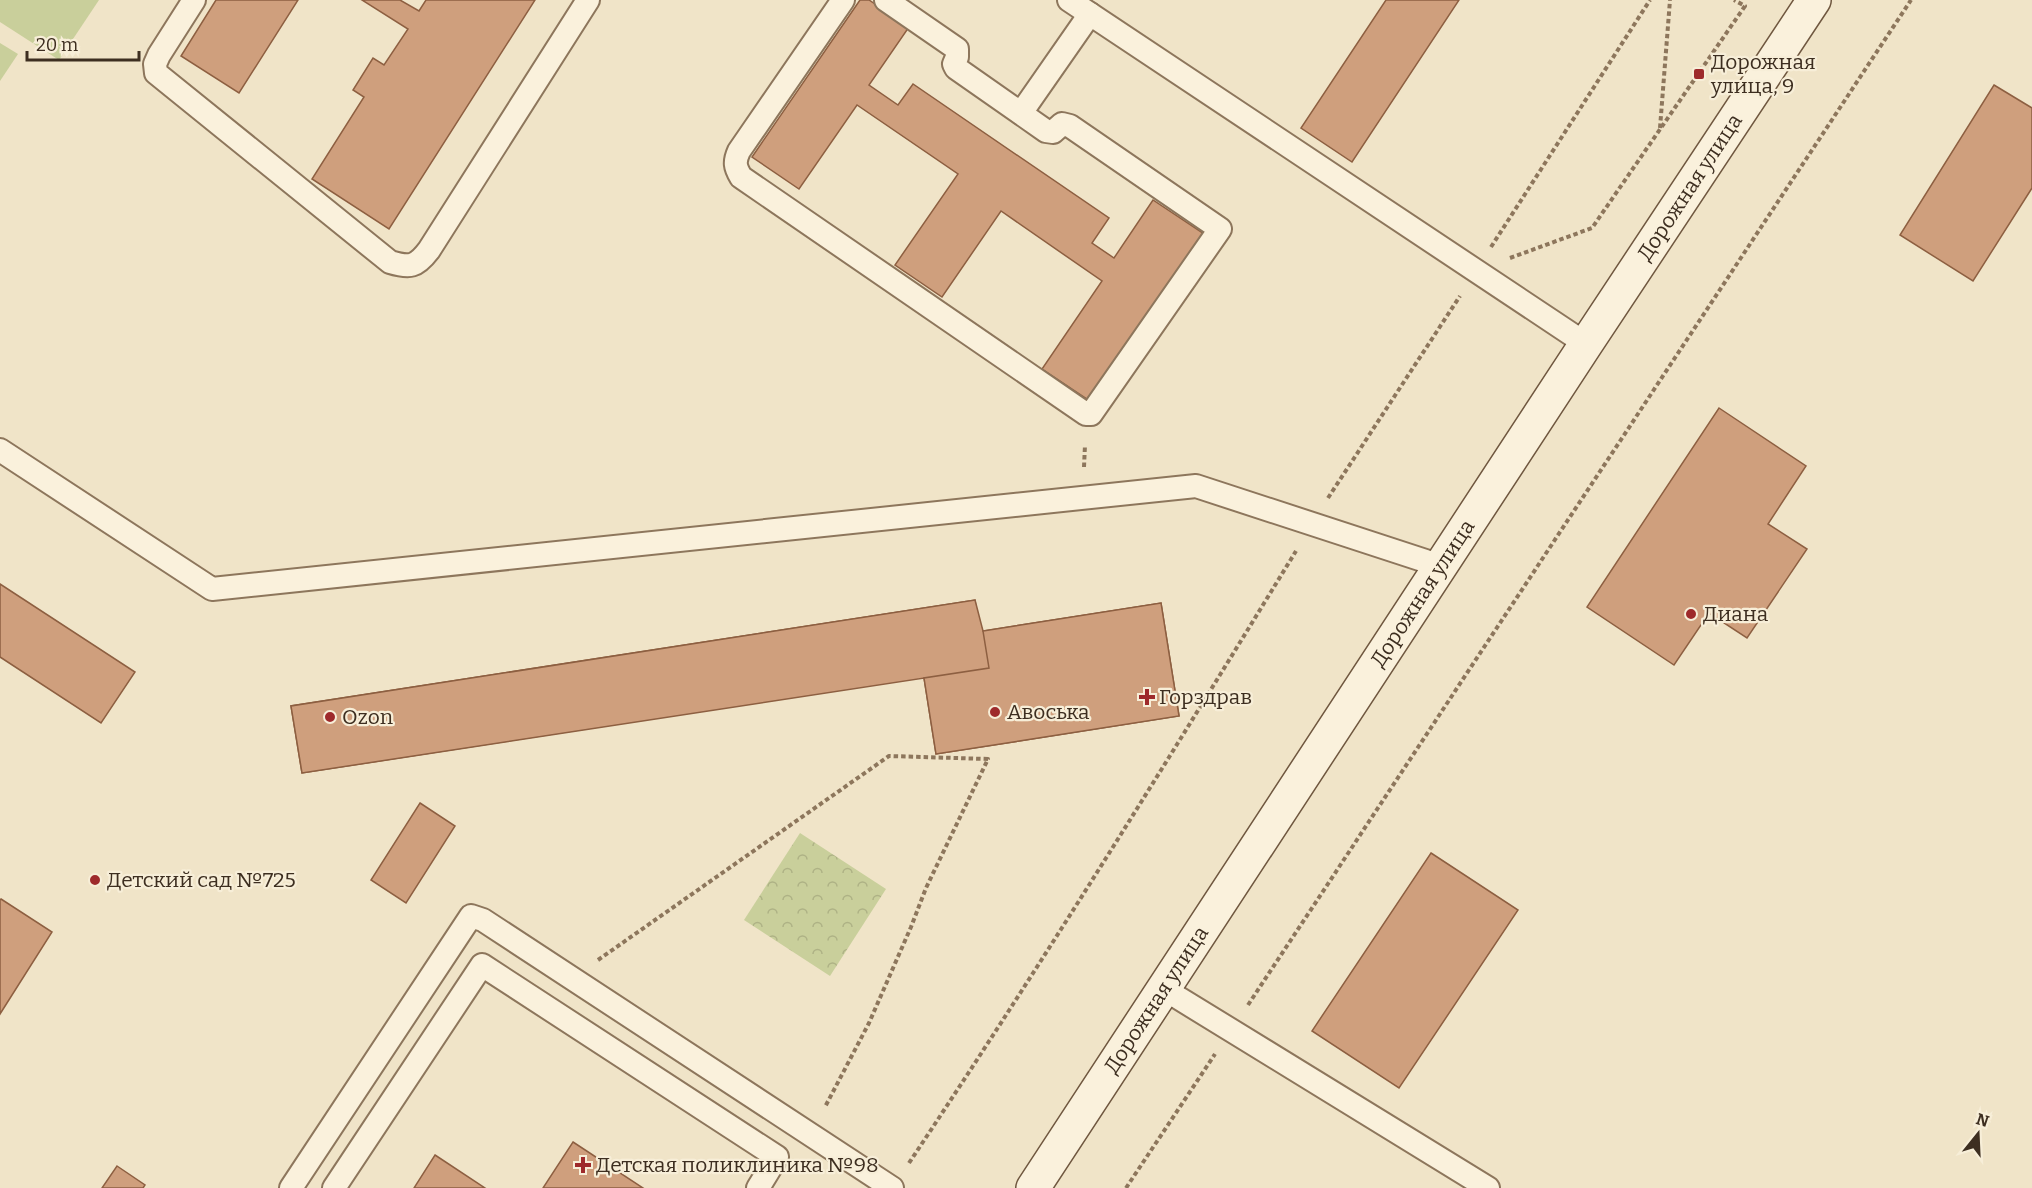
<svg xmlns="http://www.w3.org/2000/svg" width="2032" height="1188" font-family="Bitter,serif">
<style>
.park{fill:url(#park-crowns)}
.pitch{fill:#c9cf9b}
.building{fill:#cf9f7d;stroke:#8d5f41;stroke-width:1.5}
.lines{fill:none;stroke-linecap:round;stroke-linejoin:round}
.lane-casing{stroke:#8d765c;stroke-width:26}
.secondary-casing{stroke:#6f573f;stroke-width:36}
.path{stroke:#8d765c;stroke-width:4;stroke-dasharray:4.5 3;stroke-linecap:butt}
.lane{stroke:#faf1dc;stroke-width:22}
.secondary{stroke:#faf1dc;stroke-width:33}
.poi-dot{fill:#9e2a2b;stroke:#f7eed8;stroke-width:2}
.labels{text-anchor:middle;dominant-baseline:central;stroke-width:4.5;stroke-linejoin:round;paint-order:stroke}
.poi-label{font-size:21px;fill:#3d2e20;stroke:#f7eed8;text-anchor:start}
.street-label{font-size:21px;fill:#3d2e20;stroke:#f7eed8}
</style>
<defs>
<pattern id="park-crowns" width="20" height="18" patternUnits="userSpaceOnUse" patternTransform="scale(1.5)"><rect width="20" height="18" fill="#c9cf9b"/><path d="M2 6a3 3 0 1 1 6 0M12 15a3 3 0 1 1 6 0" fill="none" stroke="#aeb285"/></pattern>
</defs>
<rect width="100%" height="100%" fill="#f0e4c8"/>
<!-- park -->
<path class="park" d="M800,833l86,56 -56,87 -86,-56z"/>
<!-- pitch -->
<g class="pitch">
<path d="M0,0h99l-40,60 -59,-38z"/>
<path d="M0,43l18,11 -18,27z"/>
</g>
<!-- building -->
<g class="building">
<path d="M216,0h82l-59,93 -58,-37z"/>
<path d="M362,0h38l19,11 7,-11h109l-146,229 -77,-50 52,-82 -11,-7 20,-32 11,7 24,-36z"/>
<path d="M860,0h9l40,27 -40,58 29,20 15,-21 196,134 -17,25 22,15 39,-58 51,34 -114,167 -48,-32 60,-88 -101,-70 -59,86 -47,-32 63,-91 -101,-69 -58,84 -47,-32z"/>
<path d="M1386,0h73l-107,162 -51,-34z"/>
<path d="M1994,85l38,23v80l-59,93 -73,-46z"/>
<path d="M1719,408l87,58 -38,58 39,25 -60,89 -38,-25 -35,52 -87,-58z"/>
<path d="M0,584l135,88 -34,51 -101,-66z"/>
<path d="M975,600l10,67 -683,106 -11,-67z"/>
<path d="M975,600l8,31 178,-28 18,113 -243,38 -12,-76 -622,95 -11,-67z"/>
<path d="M1161,603l18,113 -243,38 -12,-76 65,-10 -6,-37z"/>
<path d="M420,803l35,23 -49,77 -35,-23z"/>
<path d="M1431,853l87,57 -119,178 -87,-57z"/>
<path d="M1,899l51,33 -52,82v-114z"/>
<path d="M573,1142l70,46h-100z"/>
<path d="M435,1155l50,33h-71z"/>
<path d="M117,1166l28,19 -2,3h-41z"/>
</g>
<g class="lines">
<!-- lane casing -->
<g class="lane-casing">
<g id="lane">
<path d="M194,0l-35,55 -4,9 1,9 234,189c20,6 26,5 39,-12l159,-250"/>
<path d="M843,0l-104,151c-5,11 -4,16 2,26l345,237h5l129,-185 -150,-103 -8,-2 -9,8 -7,-1 -90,-63 -2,-4 3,-7v-8l-71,-49"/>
<path d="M1069,0l517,344"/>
<path d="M1021,113l69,-99"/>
<path d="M0,450l212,139 984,-103 245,80"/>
<path d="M1164,989l324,199"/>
<path d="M291,1188l180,-272 12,4 409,268"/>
<path d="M334,1188l148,-223 295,192 -19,31"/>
</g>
</g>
<!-- secondary casing -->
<g class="secondary-casing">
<g id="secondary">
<path id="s1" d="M1033,1188l553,-844 228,-344"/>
</g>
</g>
<!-- path -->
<g class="path">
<path d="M1660,128l10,-128"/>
<path d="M1491,247l159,-247"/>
<path d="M1510,258l82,-30 153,-222 -11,-6"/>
<path d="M1084,467l1,-22"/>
<path d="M1328,498l132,-202"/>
<path d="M598,960l291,-204 99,3 -62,129 -15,39 -42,96 -44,84"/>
<path d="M1248,1005l663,-1005"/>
<path d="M909,1163c134,-201 261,-406 387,-612"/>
<path d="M1126,1188l89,-134"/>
</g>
<!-- lane -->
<use href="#lane" class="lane"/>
<!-- secondary -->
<use href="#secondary" class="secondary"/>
</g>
<!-- markers -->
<g class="poi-dot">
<rect x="1693" y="68" width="12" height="12" rx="3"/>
<circle cx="1691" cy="614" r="6"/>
<path d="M1144 688h6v6h6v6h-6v6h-6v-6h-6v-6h6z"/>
<circle cx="995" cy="712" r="6"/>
<circle cx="330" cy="717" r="6"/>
<circle cx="95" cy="880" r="6"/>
<path d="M580 1156h6v6h6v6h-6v6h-6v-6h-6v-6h6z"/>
</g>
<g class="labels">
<!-- poi labels -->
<g class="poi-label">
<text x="1711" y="62">Дорожная<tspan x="1711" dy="24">улица, 9</tspan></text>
<text x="1703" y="614">Диана</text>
<text x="1159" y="697">Горздрав</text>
<text x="1007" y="712">Авоська</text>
<text x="342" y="717">Ozon</text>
<text x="107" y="880">Детский сад №725</text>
<text x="596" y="1165">Детская поликлиника №98</text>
</g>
<!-- street labels -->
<g class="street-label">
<text stroke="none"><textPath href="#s1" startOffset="1197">Дорожная улица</textPath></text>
<text stroke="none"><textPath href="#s1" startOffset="711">Дорожная улица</textPath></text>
<text stroke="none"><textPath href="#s1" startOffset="225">Дорожная улица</textPath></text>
</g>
</g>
<!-- north arrow -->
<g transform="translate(1978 1134) rotate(18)" stroke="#f7eed8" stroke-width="4.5" paint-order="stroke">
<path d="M0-4.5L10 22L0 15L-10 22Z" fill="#3d2e20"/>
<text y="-9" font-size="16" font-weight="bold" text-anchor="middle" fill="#3d2e20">N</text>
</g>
<!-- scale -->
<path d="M27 51v9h112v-9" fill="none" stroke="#3d2e20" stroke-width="3"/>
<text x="36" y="51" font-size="18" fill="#3d2e20" stroke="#f7eed8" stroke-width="4.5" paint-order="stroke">20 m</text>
</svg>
